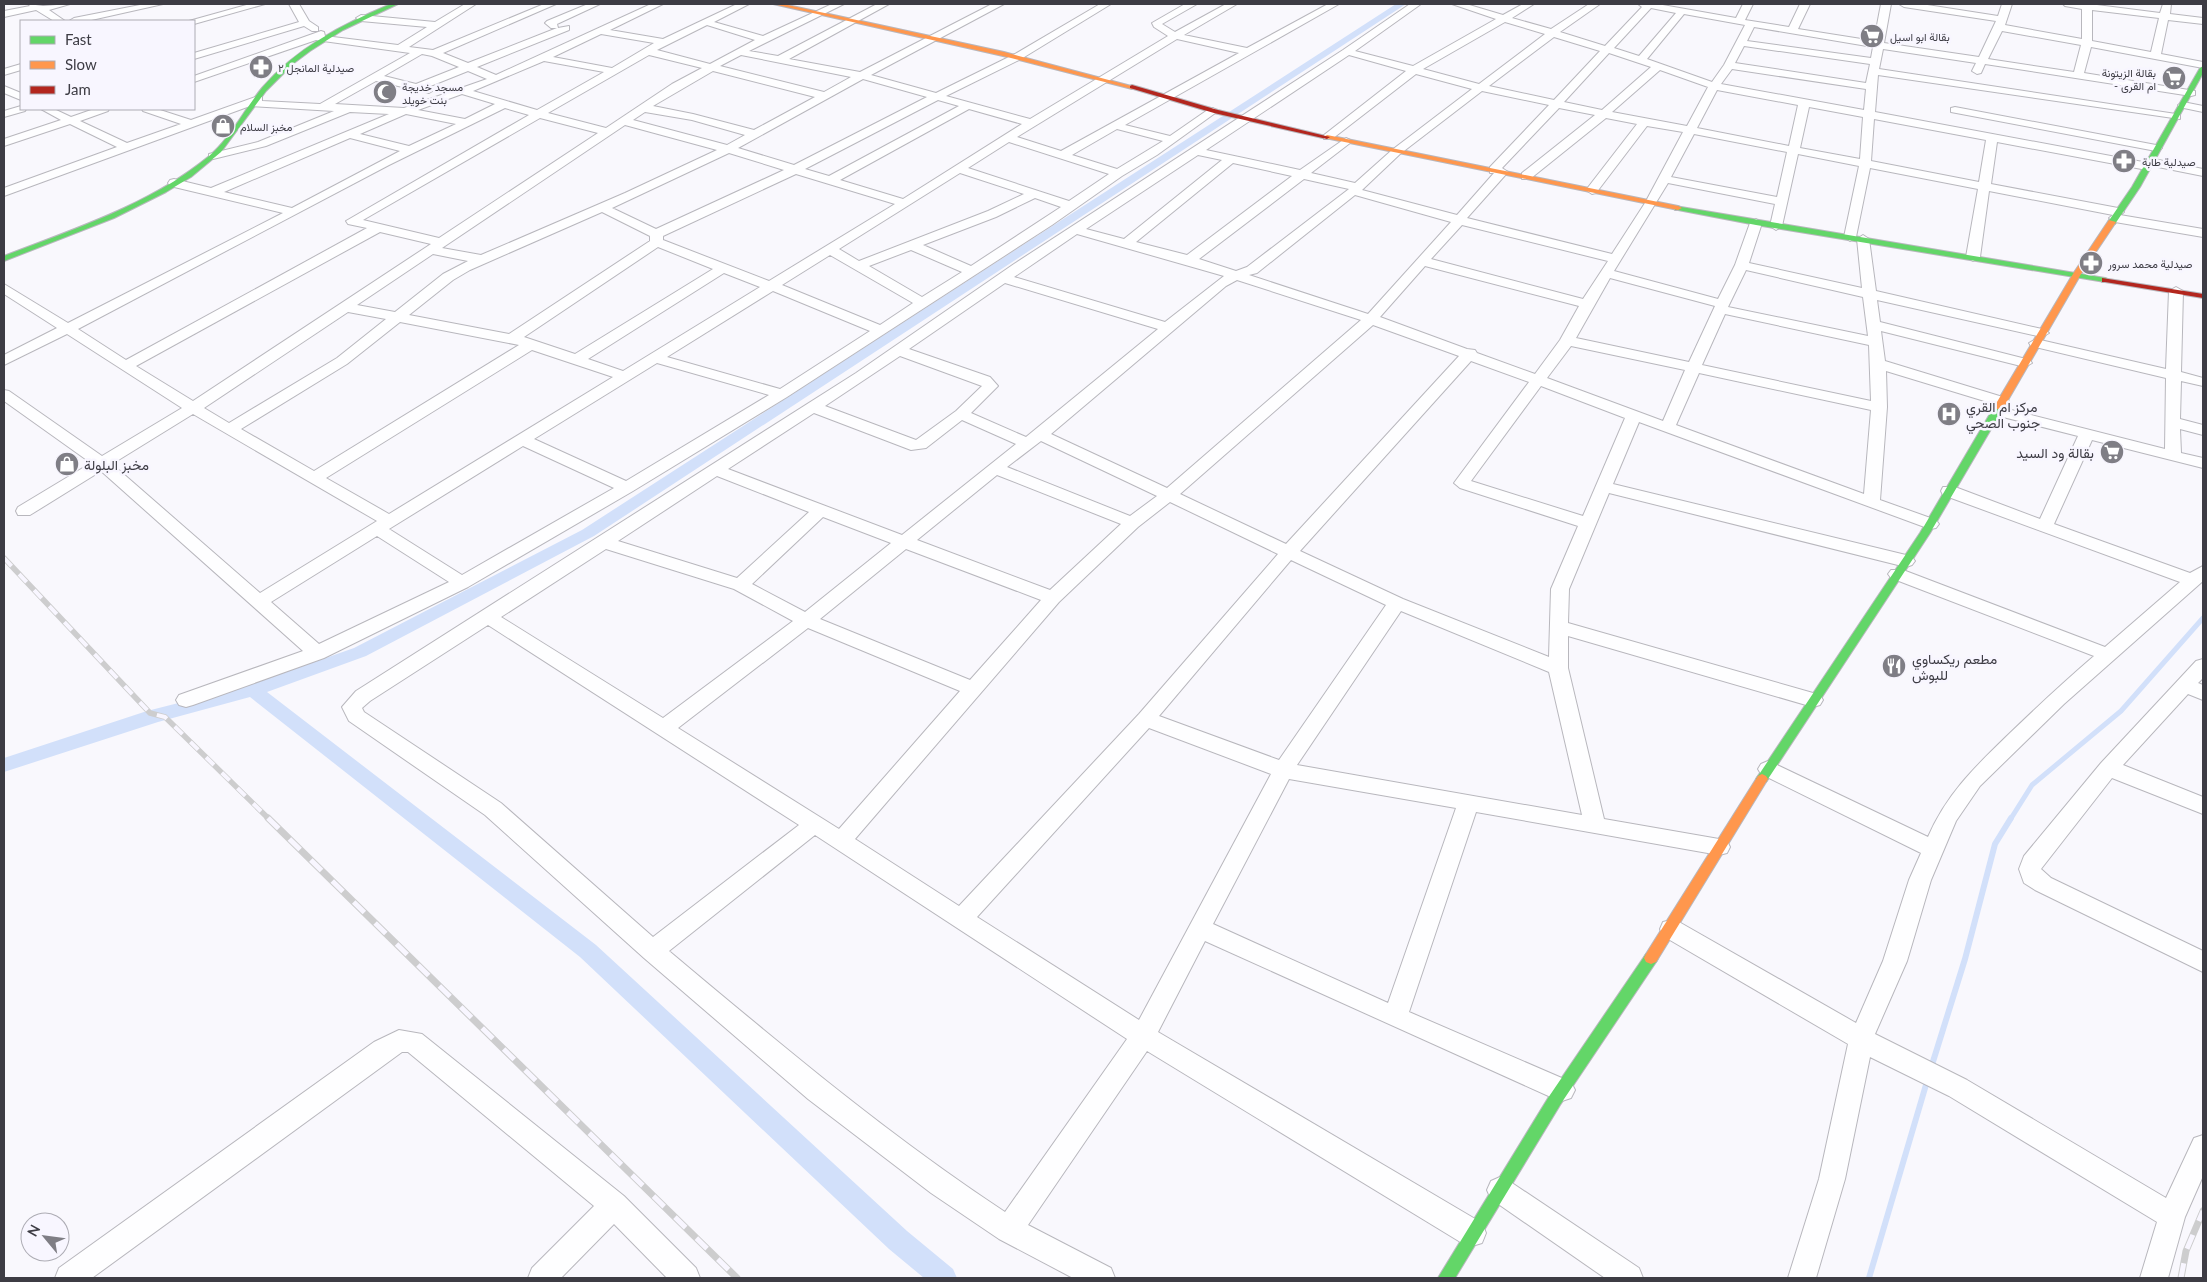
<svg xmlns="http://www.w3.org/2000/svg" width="2207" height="1282" font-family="Lato,Vazirmatn,sans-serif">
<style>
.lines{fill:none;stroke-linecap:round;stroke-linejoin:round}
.stream-far1{stroke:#d2e0fa;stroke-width:5}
.stream{stroke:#d2e0fa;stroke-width:6}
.canal{fill:#d2e0fa;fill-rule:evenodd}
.street-casing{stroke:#b8b7bd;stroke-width:2}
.fast-casing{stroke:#b8b7bd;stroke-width:2}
.slow-casing{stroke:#b8b7bd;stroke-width:2}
.jam-casing{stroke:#b8b7bd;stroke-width:2}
.street{fill:#fefeff;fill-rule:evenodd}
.fast{fill:#63d668;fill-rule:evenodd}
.slow{fill:#ff974d;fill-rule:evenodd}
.jam{fill:#b3261e;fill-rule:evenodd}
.rail-far1-casing{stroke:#cdcdce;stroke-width:5.5}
.rail-casing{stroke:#cdcdce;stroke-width:7}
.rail-far1{stroke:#f8f6ff;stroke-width:4;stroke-dasharray:11;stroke-linecap:butt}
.rail{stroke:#f8f6ff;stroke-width:5;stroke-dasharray:15;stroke-linecap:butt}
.labels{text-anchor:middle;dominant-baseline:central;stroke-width:5;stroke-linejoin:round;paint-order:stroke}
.far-poi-label{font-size:11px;fill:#3d3c44;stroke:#f8f6ff;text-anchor:start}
.poi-label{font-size:14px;fill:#3d3c44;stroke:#f8f6ff;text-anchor:start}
</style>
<rect width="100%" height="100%" fill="#f9f8fd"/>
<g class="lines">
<!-- stream-far1 -->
<path class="stream-far1" d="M2010,820l22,-35 89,-74 82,-93"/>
<!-- stream -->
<g class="stream">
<path d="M1931,1068l34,-109 30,-115 16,-26"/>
<path d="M1869,1278l59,-200"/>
</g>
<!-- canal -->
<path class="canal" d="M1396,4h10l-812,532 -228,120 -99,36 329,253 311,286 46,38 4,9h-33l-35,-29 -309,-292 -330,-260 -92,25 -154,50v-14l143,-47 102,-26 105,-37 228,-118z"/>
<!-- street casing -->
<g class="street-casing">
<g id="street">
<path d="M28,4l15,2 27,-2 -21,6 16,11h-11l-18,-11 -32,7v-6l26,-5z"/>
<path d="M145,4h18l-76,17h-18l5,-3z"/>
<path d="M250,4h15l-71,20v-3h-5z"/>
<path d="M289,4h10l10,17 9,6v4h-6l-8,-5 -110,33v-6l105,-31z"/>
<path d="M465,4h11l-67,43 24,3 111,-46h12l-113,49 25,10 89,-35h-6l-6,-5 2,-2 41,-17h12l-43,20 1,4 11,-2v4l-92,37 19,8 155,-71h12l-53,26 53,9 74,-35h12l-35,18 49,14 69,-32h12l-95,47 29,5 99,-52h12l-100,55 71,13 132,-68h12l-133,71 65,18 79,-39 85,-50h11l-90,55 -75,37 84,23 138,-83 -14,-9 -2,-4 33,-19h12l-35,20 13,8 51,-28h11l-53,31 63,13 81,-44h11l-214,121 45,11 39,-27 4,-1 5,3 -61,44 -35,21 -70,49 -265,172 -154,94 -165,96 -144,71 -131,47 -7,2 -7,-2 -3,-5 3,-5 124,-44 -202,-180 -71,44h-12l-2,-4 2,-4 73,-44 -87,-62v-11l5,1 93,65 80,-48 -115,-74 -63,31v-10l53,-27 -53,-34v-10l64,39 215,-110 -113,-27 -2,-3 2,-3 4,-1 37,9 178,-74 -39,-2 -84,34 -53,13 -4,-1v-4l49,-12 76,-31 -84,-5 -246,90v-8l113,-41 -47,-23 -66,22v-7l57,-19 -20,-11h13l17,8 23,-8h15l-1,2 -28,10 47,22 54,-19 -38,-13 -1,-2h15l34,11 67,-24 4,1v4l58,3 90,-51 -94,-13 -122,42v-6l127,-45 3,1 1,4 73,9 29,-18 -66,-6 -5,-3 5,-3 74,7zM707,25l48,15 -45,24 -53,-14zM601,34l53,9 -42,25 -59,-11zM1177,39l62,14 -178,98 -44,-14zM422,54l10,2 27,11 -43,17 -32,-8zM649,55l53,13 -30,16 -66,44 -58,-15zM741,55l110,22 -27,15 -104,-26zM544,61l60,11 -67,38 -64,-19zM468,71l19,8 -83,29 -69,-4 41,-23 53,12 5,-3 -6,-3zM713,71l102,26 -61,33 -61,-16 -40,-8zM863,79l64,18 -133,68 -56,-17zM462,94l33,10 -30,15 -47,-9zM938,100l21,6 -130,70 -24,-7zM505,108l24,7 -183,106 2,3 19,4 -241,132 -48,-31 311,-164zM969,109l53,15 -119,75 -63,-19zM645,112l47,8 53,15 -18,10 -94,-25zM406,114l50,10 -47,22 -49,-12zM540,118l58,15 -159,105 -76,-18zM625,125l92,25 -92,43 -144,62 -39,-7zM1117,129l46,12 -46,28 -45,-14zM350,138l50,13 -108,57 -68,-16zM1009,142l100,32 -40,27 -101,-33zM729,153l55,17 -128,59 -44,-21zM960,173l64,21 -36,17 -129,50 -20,-12zM796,174l99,30 -126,77 -106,-41v-4zM1035,198l26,9 -90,59 -48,-21 73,-28zM602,212l48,24v5l-141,93 -100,-19 44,-35 17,-10zM380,232l51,12 -238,157 -57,-35zM658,247l55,22 -138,85 -51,-17zM911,250l51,22 -40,25 -53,-31zM433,254l35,7 -25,13 -48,38 -38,-7zM830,255l83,48 -33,22 -98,-40zM724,273l36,14 -137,84 -35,-12zM773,291l97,40 -90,58 -113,-32zM348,312l38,7 -49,39 -108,65 -25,-15zM400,322l119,23 -205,126 -73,-42 106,-65zM532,350l81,27 -224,137 -63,-36zM657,363l112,32 -143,86 -92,-42zM193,414l184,107 -117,72 -148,-129zM523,446l91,42 -152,87 -73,-46zM377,536l72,46 -130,62 -48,-42z"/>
<path d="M1410,4h11l-66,47 58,15 83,-47 -44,-15h14l37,11 20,-11h11l-22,14 39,11 38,-25h11l-40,28 45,14 37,-39 -4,-3h19l79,14 7,-14h10l-8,16 44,7 11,-23h10l-12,25 76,12 7,-37h10l-7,39 95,14 17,-36 -92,-14 -5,-3h22l77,12 4,-12h10l-7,21 77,14v-30l-17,-3 -2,-2h26l71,9 3,-9h8l-1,10 33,4v6l-35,-4 -7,34 42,8v6l-112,-21 -7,26 111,18v4l-4,1 -206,-32 -4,9 -4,1 -5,-3 4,-8 -93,-14 -4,20 297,45 4,1v4l-302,-44 -3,37 268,50 6,-4 54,11v7l-50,-10 -6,4 -150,-28 -6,42 127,24 6,4 -4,3 83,14v8l-88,-15 -6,-4 4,-3 -124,-24 -9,66 -7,4 -7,-4 12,-68 -108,-21 -14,69 -6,4 -6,-4 15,-71 -61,-12 -16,72 -6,4 -6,-4 5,-22 -107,-21 -54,88 104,28 17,-34 15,-42 6,-4 6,4 -13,40 113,25 -5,-49 6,-4 6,4 7,52 166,38 7,4 -7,4 -165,-37 3,22 150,38 2,3 -7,4 -144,-36 4,30 121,37 3,3 -8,5 -115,-35 1,36 -7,93 56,20 3,4 -3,4 -6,1 -291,-107 -26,62 293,71 6,2 3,4 -3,4 -6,2 -297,-74 -40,96 -1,34 252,72 3,5 -3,5 -7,2 -245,-71v32l36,151 115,20 8,2 3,6 -3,6 -8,2 -243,-43 -67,200 162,70 4,8 -4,8 -9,3 -9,-3 -348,-157 -47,91 324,191 4,10 -4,10 -10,3 -10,-3 -315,-192 -119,174 83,43 4,10h-42l-74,-39 -68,-46 -123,-94 -164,-141 -159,-143 -136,-94 -7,-14 14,-16 500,-318 158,-109 329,-214zM1651,8l25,5 -37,43 -25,-8zM2092,10l67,8 -8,34 -59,-11zM1684,14l61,11 -21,40 -12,17 -65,-23zM1505,22l40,12 -66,50 -56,-15zM1754,27l119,20 -2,11 -124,-17zM2002,31l79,14 -7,27 -86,-13zM1554,37l46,14 -46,49 -65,-14zM1744,46l126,18 -4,19 -131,-20zM1609,53l42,14 -49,43 -38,-8zM1349,55l57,16 -82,64v4h8l84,-65 56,15 -80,61 -37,33 -44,-10 39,-30 2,-2 -6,-3 -46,32 -94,-20zM1732,69l134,20 -2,21 -143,-26zM1660,70l48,17 -21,39 -75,-14zM1717,90l81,15 -9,41 -92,-18zM1482,91l67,14 -59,62v6h4l-37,42 -95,-25 38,-36zM1809,107l54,10 -3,42 -60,-11zM1559,108l36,7 -73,58v6h8l76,-61 31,6 -51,66 6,4 4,-1 51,-67 36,6 -38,71 -33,51 -145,-36 41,-46 -6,-4zM1874,119l112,21 -7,42 -108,-21zM1694,134l93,18 -10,45 -106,-20zM1198,155l24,5 -98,79 -38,-10zM1233,163l59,13 -105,79 -51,-13zM1304,179l45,10 -102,78 -11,4 -37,-12zM1355,195l96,27 -83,92 -119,-39 8,-2zM1462,225l146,36 -25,38 -152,-40zM1077,234l147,42 -59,46 -151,-45zM1425,266l154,40 -19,34 -25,34 -58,-21 -2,-3 -8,-1 -87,-32zM1746,270l117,27 5,39 -140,-29zM1610,278l105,28 -26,56 -113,-24zM1237,280l124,40 -194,168 -116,-54 175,-148zM1005,283l153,46 -132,108 -55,-24 27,-27 -8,-9 -81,-28zM1725,314l144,31 2,56 -169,-36zM1373,325l86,31 -173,188 -106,-50zM1571,346l114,24 -22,51 -116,-43zM900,356l82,30 -26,25 -40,29 -91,-34zM1471,361l58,21 -75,101 6,5 118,38 -27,63 -2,68 -146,-58 -103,-48zM1699,373l172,37 -7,84 -188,-69zM1541,386l84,32 -42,98 -112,-35zM814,413l97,37 15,-2 36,-28 54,24 -114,91 -174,-66zM1041,441l116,55 -27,20 -123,-49zM997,475l124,49 -71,66 -133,-50zM717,476l92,36 -72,66 -119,-37zM1170,502l108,52 -139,160 -180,192 -104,-67 204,-237 79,-75zM823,517l68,26 -86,69 -53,-28zM606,549l128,40 59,32 -130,97 -162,-101zM906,549l135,51 -71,80 -150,-61zM1291,560l95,45 -107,155 -120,-44zM1401,611l148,61 33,143 -285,-50zM488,625l311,200 -146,112 -152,-134 -137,-91 -2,-4 8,-7zM808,628l152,63 -121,138 -161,-101zM1149,728l122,46 -132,246 -162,-103zM1289,779l167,29 -68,195 -175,-79zM815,835l312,204 -122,173c-120,-79 -226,-169 -336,-261z"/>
<path d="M21,64v6l-17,5v-6z"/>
<path d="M4,86l17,7v7l-17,-7z"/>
<path d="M2183,102l20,4v6l-24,-5 -1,-2z"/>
<path d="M21,106v3h5l-1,2 -21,6v-6z"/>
<path d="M1955,107l201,38 6,3 -6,3 -205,-39v-4z"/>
<path d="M2176,287l7,4 -2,81 22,6v8l-22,-5 -1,38 23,6v10l-23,-6 1,24 22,5v10l-111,-28 -38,84 136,49 13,-7v15l-139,123 -84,82 -24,35 -25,59 -24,81 -32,73 92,46 199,118 28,-60 9,-3v41l-18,41 -17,61h-28l17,-56 -208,-126 -79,-39 -25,122 -29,99h-28l31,-99 29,-135 -185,-108 -3,-7 3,-7 8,-2 8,2 177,101 27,-62 26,-81 12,-27 -160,-79 -3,-5 3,-5 7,-3 7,3 153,73c19,-44 48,-71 82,-104 27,-26 55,-52 84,-77l-203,-78 -3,-4 3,-4h12l202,77 75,-65 -237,-87 -2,-4 2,-4h12l85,32 38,-83 -87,-22 -3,-3 8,-5 169,43 1,-71 -135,-32 -2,-3 7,-4 130,30 3,-78z"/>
<path d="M2203,659v19l-5,5 5,2v15l-15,-6 -65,71 80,32v17l-91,-36 -71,91 10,9 152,73v21l-168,-82 -11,-7 -5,-14 5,-13 77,-93 95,-102z"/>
<path d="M399,1030l23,4 202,162 72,72 4,10h-33l-53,-54 -53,54h-33l4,-10 62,-62 -186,-154h-6l-310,226h-37l4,-10 315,-226z"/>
<path d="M1500,1177l9,4 130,87 4,10h-38l-114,-79 -4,-9 4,-9z"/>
</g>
</g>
<!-- fast casing -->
<g class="fast-casing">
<g id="fast">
<path d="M391,4h7l-55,26 -33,21 -16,12 -28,28 -45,61 -30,25 -25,15 -52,26 -110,43v-5c70,-27 145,-51 204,-99 23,-19 35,-46 54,-69 34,-40 81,-64 129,-84z"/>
<path d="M2203,66v7l-63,114 -25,37h-6l-1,-2 24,-35 68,-119z"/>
<path d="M1675,206l430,72 4,2 -4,2 -349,-57 -78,-15h-3z"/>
<path d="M1999,404l5,3 -74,126 -164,249h-8l-2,-3 164,-246 74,-126z"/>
<path d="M1651,952l5,2 2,4 -2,4 -96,143 -105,173h-17l112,-183 96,-141z"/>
</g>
</g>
<!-- slow casing -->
<g class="slow-casing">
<g id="slow">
<path d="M773,4h10l221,48 131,35 -3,2 -129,-33z"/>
<path d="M1327,135l351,71 4,2 -4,2 -353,-72 -1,-1z"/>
<path d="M2109,220l7,2 -35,52 -77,133 -2,2h-6l-2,-2 79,-133z"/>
<path d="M1762,774l4,2 2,3 -2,3 -110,180 -5,2 -5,-2 -2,-4 2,-4 112,-178z"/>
</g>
</g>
<!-- jam casing -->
<g class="jam-casing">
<g id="jam">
<path d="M1132,85l86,25 112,27 -3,2 -113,-26 -84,-25v-2z"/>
<path d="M2102,278l101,16v4l-98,-16h-3z"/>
</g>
</g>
<!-- street -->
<use href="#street" class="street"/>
<!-- fast -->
<use href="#fast" class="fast"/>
<!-- slow -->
<use href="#slow" class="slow"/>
<!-- jam -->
<use href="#jam" class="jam"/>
<!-- rail-far1 casing -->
<g class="rail-far1-casing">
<path id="rail-far1" d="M4,558l146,155 15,4 105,103"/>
</g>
<!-- rail casing -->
<g class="rail-casing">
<g id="rail">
<path d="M268,818l469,460"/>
<path d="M2181,1278l5,-27 17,-40"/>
</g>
</g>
<!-- rail-far1 -->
<use href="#rail-far1" class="rail-far1"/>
<!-- rail -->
<use href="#rail" class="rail"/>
</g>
<!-- icons -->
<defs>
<g id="supermarket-disc" transform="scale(1.25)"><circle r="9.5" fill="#7f7e85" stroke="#f8f6ff"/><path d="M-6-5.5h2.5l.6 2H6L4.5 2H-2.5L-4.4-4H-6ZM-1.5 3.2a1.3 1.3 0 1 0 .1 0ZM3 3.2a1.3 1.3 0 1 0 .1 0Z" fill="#fff"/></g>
<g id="pharmacy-disc" transform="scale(1.25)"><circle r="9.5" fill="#7f7e85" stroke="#f8f6ff"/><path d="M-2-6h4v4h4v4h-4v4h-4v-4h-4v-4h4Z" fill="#fff"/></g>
<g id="mosque-disc" transform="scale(1.25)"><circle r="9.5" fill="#7f7e85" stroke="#f8f6ff"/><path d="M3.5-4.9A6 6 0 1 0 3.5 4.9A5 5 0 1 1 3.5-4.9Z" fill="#fff"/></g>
<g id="shop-disc" transform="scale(1.25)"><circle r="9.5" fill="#7f7e85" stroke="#f8f6ff"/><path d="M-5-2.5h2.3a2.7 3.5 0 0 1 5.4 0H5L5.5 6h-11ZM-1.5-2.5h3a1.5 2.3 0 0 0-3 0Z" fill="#fff"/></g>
<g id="hospital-disc" transform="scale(1.25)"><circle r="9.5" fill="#7f7e85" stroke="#f8f6ff"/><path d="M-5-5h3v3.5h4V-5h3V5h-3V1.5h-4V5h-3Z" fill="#fff"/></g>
<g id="restaurant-disc" transform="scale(1.25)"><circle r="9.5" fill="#7f7e85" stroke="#f8f6ff"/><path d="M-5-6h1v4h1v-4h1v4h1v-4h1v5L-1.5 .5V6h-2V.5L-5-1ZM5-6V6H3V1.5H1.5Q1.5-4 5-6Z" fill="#fff"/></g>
</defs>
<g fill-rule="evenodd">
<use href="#supermarket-disc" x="1872" y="36"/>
<use href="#pharmacy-disc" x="261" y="67"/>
<use href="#supermarket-disc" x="2174" y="78"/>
<use href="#mosque-disc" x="385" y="92"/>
<use href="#shop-disc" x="223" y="126"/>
<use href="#pharmacy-disc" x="2124" y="161"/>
<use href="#pharmacy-disc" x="2091" y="263"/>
<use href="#hospital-disc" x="1949" y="414"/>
<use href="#supermarket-disc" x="2112" y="452"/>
<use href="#shop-disc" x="67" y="464"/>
<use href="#restaurant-disc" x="1894" y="666"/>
</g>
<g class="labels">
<!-- far-poi labels -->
<g class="far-poi-label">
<text x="1890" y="36">بقالة ابو اسيل</text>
<text x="278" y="67">صيدلية المانجل ٢</text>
<text x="2156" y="72" text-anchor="end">بقالة الزيتونة<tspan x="2156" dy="13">- ام القرى</tspan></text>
<text x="402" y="86">مسجد خديجة<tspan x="402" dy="13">بنت خويلد</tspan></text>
<text x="240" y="126">مخبز السلام</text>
<text x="2142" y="161">صيدلية طابة</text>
<text x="2108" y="263">صيدلية محمد سرور</text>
</g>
<!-- poi labels -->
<g class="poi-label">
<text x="1966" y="406">مركز ام القري<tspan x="1966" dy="16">جنوب الصحي</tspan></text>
<text x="2094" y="452" text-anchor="end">بقالة ود السيد</text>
<text x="84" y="464">مخبز البلولة</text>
<text x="1912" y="658">مطعم ريكساوي<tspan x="1912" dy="16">للبوش</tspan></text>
</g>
</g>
<!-- border -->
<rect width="2207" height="1282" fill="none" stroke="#3d3c44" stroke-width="10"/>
<!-- legend -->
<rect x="20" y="20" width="175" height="90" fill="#f8f6ff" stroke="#adacb4"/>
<rect x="30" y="36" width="25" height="8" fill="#63d668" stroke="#adacb4"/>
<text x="65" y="45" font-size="15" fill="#3d3c44">Fast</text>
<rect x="30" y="61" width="25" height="8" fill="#ff974d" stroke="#adacb4"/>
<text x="65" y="70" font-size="15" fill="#3d3c44">Slow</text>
<rect x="30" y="86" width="25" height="8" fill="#b3261e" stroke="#adacb4"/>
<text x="65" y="95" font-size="15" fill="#3d3c44">Jam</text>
<!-- north arrow -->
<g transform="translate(45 1237) rotate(299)"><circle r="24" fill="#f8f6ff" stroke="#adacb4"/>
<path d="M0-4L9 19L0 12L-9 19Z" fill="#7f7e85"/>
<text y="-8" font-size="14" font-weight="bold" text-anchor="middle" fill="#3d3c44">N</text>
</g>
</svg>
